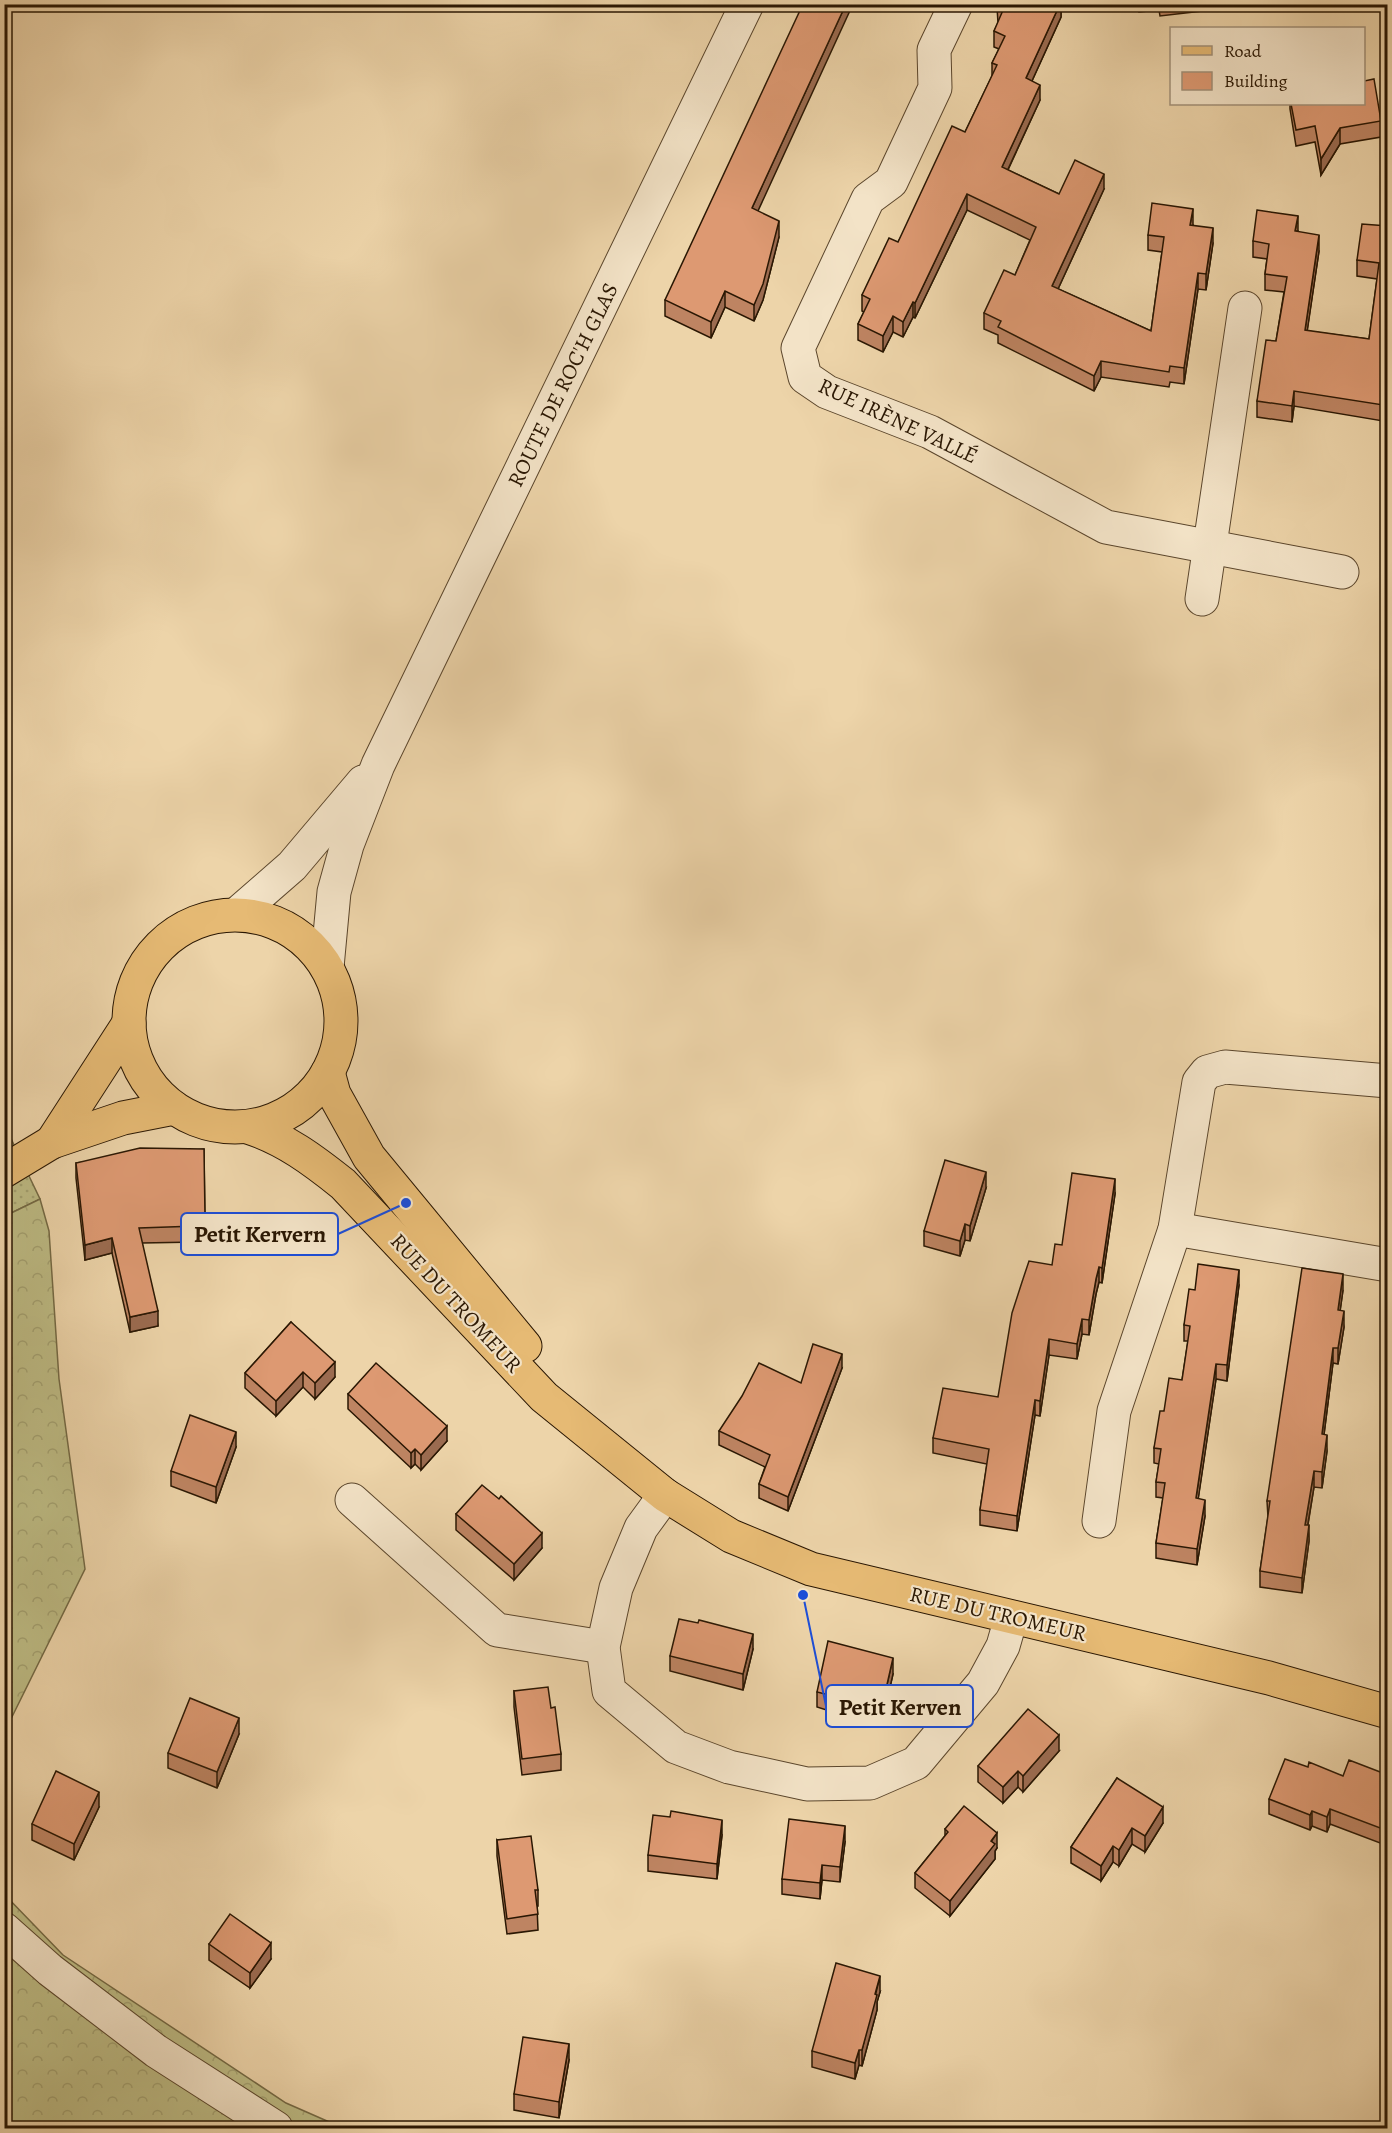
<svg xmlns="http://www.w3.org/2000/svg" width="1392" height="2133" font-family="Alegreya,serif">
<style>
.grass{fill:url(#grass-dots);stroke:#746944;stroke-width:1.5}
.forest{fill:url(#forest-crowns);stroke:#746944;stroke-width:1.5}
.lines{fill:none;stroke-linecap:round;stroke-linejoin:round}
.minor-casing{stroke:#5b462c;stroke-width:35}
.major-casing{stroke:#2a1703;stroke-width:35}
.minor{stroke:#f3e3c7;stroke-width:33}
.major{stroke:#e6ba74;stroke-width:33}
.wall{fill:#be8462;stroke:#2a1703;stroke-width:1.5}
.shaded-wall{fill:#9b6b50;stroke:#2a1703;stroke-width:1.5}
.building{fill:#dd9972;stroke:#2a1703;stroke-width:1.5}
.labels{text-anchor:middle;dominant-baseline:central;stroke-width:4.5;stroke-linejoin:round;paint-order:stroke}
.street-label{font-size:22px;fill:#2a1703;stroke:#f3e3c7}
.leader{fill:none;stroke:#1d4ed8;stroke-width:2}
.callout-dot{fill:#1d4ed8;stroke:#f3e3c7;stroke-width:2}
.callout{fill:#f3e3c7;stroke:#1d4ed8;stroke-width:2}
.callout-label{font-size:24px;text-anchor:middle;font-weight:bold;fill:#2a1703}
</style>
<defs>
<pattern id="grass-dots" width="8" height="8" patternUnits="userSpaceOnUse" patternTransform="scale(1.5)"><rect width="8" height="8" fill="#bdbb84"/><path d="M2 2h.1M6 6h.1" fill="none" stroke="#a3a070" stroke-width="1.8" stroke-linecap="round"/></pattern>
<pattern id="forest-crowns" width="20" height="18" patternUnits="userSpaceOnUse" patternTransform="scale(1.5)"><rect width="20" height="18" fill="#bdbb84"/><path d="M2 6a3 3 0 1 1 6 0M12 15a3 3 0 1 1 6 0" fill="none" stroke="#a3a070"/></pattern>
</defs>
<rect width="100%" height="100%" fill="#edd4a9"/>
<filter id="stains"><feTurbulence type="fractalNoise" baseFrequency=".00333" numOctaves="4"/><feColorMatrix values="0 0 0 0 .2 0 0 0 0 .09 0 0 0 0 .02 0 0 0 .5 -.17"/></filter>
<radialGradient id="worn" r=".72"><stop offset=".6" stop-color="#630" stop-opacity="0"/><stop offset="1" stop-color="#630" stop-opacity=".3"/></radialGradient>
<!-- grass -->
<path class="grass" d="M4,1124l36,75 -35,17h-1z"/>
<!-- forest -->
<g class="forest">
<path d="M40,1199l9,32 10,148 26,190 -80,162v-515z"/>
<path d="M4,1894l59,61 223,148 57,25h-338z"/>
</g>
<g class="lines">
<!-- minor casing -->
<g class="minor-casing">
<g id="minor">
<path d="M956,4l-22,46 1,38 -44,94 -23,17 -70,149 7,29 22,15 103,40 176,95 236,45"/>
<path d="M1202,599l43,-291"/>
<path d="M237,914l55,-48 71,-84"/>
<path d="M327,967l7,-75 13,-47 31,-80 369,-761"/>
<path d="M1175,1229l213,36"/>
<path d="M665,1495l-24,33 -25,60 -13,59 6,44 67,56 53,20 78,17 63,-1 46,-20 67,-80 20,-37 8,-28"/>
<path d="M352,1500l145,130 106,17"/>
<path d="M1099,1521l15,-110 61,-182 24,-147 8,-10 18,-5 163,14"/>
<path d="M4,1929l46,41 106,81 120,77"/>
</g>
</g>
<!-- major casing -->
<g class="major-casing">
<g id="major">
<circle cx="235" cy="1021" r="106"/>
<path d="M328,1072l6,22 35,63 156,189"/>
<path d="M248,1127c37,12 65,33 95,57l201,213 121,98 66,41 80,33 458,109 119,34"/>
<path d="M52,1142l77,-119"/>
<path d="M4,1171l48,-29 71,-24 51,-10"/>
</g>
</g>
<!-- minor -->
<use href="#minor" class="minor"/>
<!-- major -->
<use href="#major" class="major"/>
</g>
<!-- wall -->
<g class="wall">
<path d="M1061,4v13l-29,64 8,19 -32,70 51,24 45,-5 -46,100 93,42 11,-79 -14,-2v-15l45,-10 20,18 -7,47 -8,-1 -14,95 -14,-2 -1,5 -68,-10 -7,14 -96,-48v-8l-14,-6v-16l31,-38 15,-35 -63,-30 -52,108 -2,-1 -10,20 -10,-5 -10,20 -25,-12v-16l6,-12 -2,-1v-16l36,-53 67,-110 27,-56v-13l7,-14 -5,-2v-16l4,-8 -1,-16z"/>
<path d="M1139,4h63v7l-42,5 -1,-6 -20,2z"/>
<path d="M1290,104h74l17,17v16l-41,7 -19,31 -6,-33 -19,4 -6,-37z"/>
<path d="M758,211l21,26 -16,63 -9,21 -29,-14 -14,31 -46,-22v-16z"/>
<path d="M1388,226v165l-5,30 -89,-15 -2,16 -35,-5v-16l19,-60 8,-49 -19,-2v-16l2,-15 -14,-2v-16l45,-10 21,20 -12,80 62,8 8,-60 -20,-3v-16z"/>
<path d="M204,1149l1,82h-8v11l-55,1 16,83 -28,6 -18,-79 -27,7 -9,-82v-15z"/>
<path d="M986,1188l-16,53 -5,-1 -5,16 -36,-10v-15z"/>
<path d="M1115,1194l-13,89 -3,-1 -3,12 -7,41 -7,-1 -5,25 -28,-4 -9,61 -5,-1 -18,116 -37,-6v-15l7,-46 -54,-11v-15l65,-41 54,-132z"/>
<path d="M1239,1285l-12,96 -11,-2 -18,120 7,17 -8,49 -41,-7v-15l7,-45 -7,-1v-15l3,-18 -5,-1v-15l10,-37 18,-31 6,-39h-4v-16l11,-35z"/>
<path d="M1343,1290l-3,21 4,16 -6,37 -5,-1 -9,72 3,16 -5,37 -8,-1 -6,38 1,16 -7,52 -42,-6v-16l8,-54 -1,-16z"/>
<path d="M291,1322l44,55 -20,22 -12,-12 -27,29 -31,-28v-15z"/>
<path d="M842,1368l-54,143 -29,-13v-14l6,-17 -46,-22v-14l82,-48z"/>
<path d="M348,1394l99,47 -26,29 -6,-6 -4,4 -63,-59z"/>
<path d="M236,1447l-20,56 -45,-17v-15z"/>
<path d="M456,1514l86,34 -28,32 -58,-50z"/>
<path d="M753,1649l-10,41 -73,-19v-15z"/>
<path d="M893,1674l-12,53 -48,-11v-4l-16,-5v-15z"/>
<path d="M514,1691l37,17 10,46v16l-39,5 -8,-68z"/>
<path d="M239,1734l-22,54 -49,-20v-15z"/>
<path d="M1059,1751l-36,41 -5,-5 -15,16 -25,-21v-16z"/>
<path d="M1308,1767l35,9 45,-1v71l-58,-22 -3,8 -15,-6 -2,4 -41,-16v-15z"/>
<path d="M1117,1778l46,45 -18,29 -13,-8 -13,22 -6,-4 -12,19 -30,-18v-16z"/>
<path d="M99,1807l-25,53 -42,-20v-16z"/>
<path d="M945,1829l52,19 -2,3v8l-45,57 -35,-28v-15l30,-37z"/>
<path d="M722,1835l-5,44 -69,-8v-16z"/>
<path d="M497,1840l41,50v16h-1l1,24 -31,4 -10,-78z"/>
<path d="M845,1842l-5,40 -18,-2 -2,19 -38,-5v-15z"/>
<path d="M209,1944l62,15 -21,29 -41,-28z"/>
<path d="M880,1992l-3,10v8l-15,56 -3,-1 -4,14 -43,-12v-16z"/>
<path d="M1388,1995v24h-3v-15z"/>
<path d="M569,2060l-10,58 -45,-8v-16z"/>
</g>
<!-- shaded-wall -->
<g class="shaded-wall">
<path d="M846,4h7l-101,220v-16z"/>
<path d="M1060,4h1v13l-35,77v-16z"/>
<path d="M1040,85v15l-38,82v-15z"/>
<path d="M1340,128v16l-19,31v-16z"/>
<path d="M1104,174v15l-52,113v-16z"/>
<path d="M967,194v16l-52,108v-15z"/>
<path d="M1193,209v16l-3,15v-15z"/>
<path d="M1298,216v15h-3z"/>
<path d="M779,221v16l-16,63 -9,21v-16z"/>
<path d="M1213,228v15l-7,47v-16z"/>
<path d="M1319,235v16l-14,95v-16z"/>
<path d="M1198,273v16l-14,95v-16z"/>
<path d="M725,291v16l-14,31v-16z"/>
<path d="M913,302v15l-10,20v-15z"/>
<path d="M893,316v16l-10,20v-16z"/>
<path d="M1101,361v16l-7,14v-15z"/>
<path d="M1388,375v16l-5,30v-16z"/>
<path d="M1294,391v15l-2,16v-16z"/>
<path d="M986,1172v16l-16,53v-15z"/>
<path d="M1115,1179v15l-13,89v-15z"/>
<path d="M965,1224v16l-5,16v-15z"/>
<path d="M112,1238v15l-27,7v-15z"/>
<path d="M1099,1267v15l-3,12 -7,41v-15l7,-41z"/>
<path d="M1239,1270v15l-12,96v-16z"/>
<path d="M1343,1274v16l-5,36v-16z"/>
<path d="M158,1311v15l-28,6v-15z"/>
<path d="M1344,1311v16l-6,37v-16z"/>
<path d="M1082,1319v15l-5,25v-15z"/>
<path d="M1049,1339v16l-9,61v-15z"/>
<path d="M1333,1348v15l-11,87v-16z"/>
<path d="M842,1354v14l-54,143v-14z"/>
<path d="M335,1362v15l-20,22v-16z"/>
<path d="M1216,1364v15l-20,135v-16z"/>
<path d="M303,1372v15l-27,29v-15z"/>
<path d="M1035,1400v15l-18,116v-15z"/>
<path d="M447,1426v15l-26,29v-15z"/>
<path d="M236,1432v15l-20,56v-16z"/>
<path d="M1327,1435v16l-5,37v-16z"/>
<path d="M415,1449v15l-4,4v-15z"/>
<path d="M1314,1471v16l-9,54v-16z"/>
<path d="M1205,1500v16l-8,49v-16z"/>
<path d="M1309,1525v16l-7,52v-15z"/>
<path d="M542,1533v15l-28,32v-16z"/>
<path d="M753,1634v15l-10,41v-16z"/>
<path d="M893,1658v16l-12,53v-16z"/>
<path d="M239,1718v16l-22,54v-16z"/>
<path d="M1059,1735v16l-36,41v-16z"/>
<path d="M1018,1771v16l-15,16v-16z"/>
<path d="M99,1792v15l-25,53v-16z"/>
<path d="M1163,1807v16l-18,29v-16z"/>
<path d="M1330,1809v15l-3,8v-15z"/>
<path d="M1312,1811v15l-2,4v-15z"/>
<path d="M722,1820v15l-5,44v-15z"/>
<path d="M845,1826v16l-5,40v-15z"/>
<path d="M1132,1828v16l-13,22v-16z"/>
<path d="M997,1833v15l-2,3v8l-45,57v-15z"/>
<path d="M1113,1846v16l-12,19v-15z"/>
<path d="M822,1865v15l-2,19v-16z"/>
<path d="M271,1943v16l-21,29v-15z"/>
<path d="M880,1976v16l-3,10v8l-15,56v-16z"/>
<path d="M569,2044v16l-10,58v-16z"/>
<path d="M859,2050v15l-4,14v-16z"/>
</g>
<!-- building -->
<g class="building">
<path d="M803,4h43l-94,204 27,13 -16,63 -9,21 -29,-14 -14,31 -46,-22z"/>
<path d="M998,4h62l-34,74 14,7 -38,82 57,27 16,-34 29,14 -52,112 99,45 13,-94 -16,-2 4,-32 41,6 -3,16 23,3 -7,46 -8,-1 -14,95 -14,-2 -1,6 -68,-11 -7,15 -96,-49 3,-6 -17,-8 20,-43 11,5 21,-48 -69,-33 -52,109 -2,-1 -10,20 -10,-6 -10,20 -25,-12 12,-25 -8,-4 27,-57 9,4 54,-116 13,6 32,-67 -5,-2 13,-27 -11,-5 9,-21 -6,-3z"/>
<path d="M1374,79l7,42 -41,7 -19,31 -6,-33 -19,4 -5,-26h73v-23z"/>
<path d="M1257,210l41,6 -3,15 24,4 -14,95 64,9 10,-76 -22,-3 5,-36 26,2v149l-5,30 -89,-14 -2,15 -35,-5 9,-61 10,1 11,-64 -22,-3 4,-30 -16,-3z"/>
<path d="M140,1148l64,1 1,67h-9l1,10 -58,2 19,83 -28,6 -18,-79 -27,7 -9,-82z"/>
<path d="M945,1160l41,12 -16,54 -5,-2 -5,17 -36,-10z"/>
<path d="M1072,1173l43,6 -13,89 -3,-1 -3,12 -7,41 -7,-1 -5,25 -28,-5 -9,62 -5,-1 -18,116 -37,-6 9,-61 -56,-11 10,-50 55,9 14,-84 10,-31 7,-21 23,4 3,-21 7,1z"/>
<path d="M1198,1264l41,6 -12,95 -11,-1 -20,134 9,2 -8,49 -41,-6 9,-60 -9,-1 5,-33 -7,-1 6,-37h4l5,-33 13,2 8,-54 -6,-1 5,-36 6,1z"/>
<path d="M1302,1268l41,6 -5,36 6,1 -6,37h-5l-11,86 5,1 -5,37 -8,-1 -9,54h4l-7,53 -42,-7 10,-70h-3z"/>
<path d="M291,1322l44,40 -20,21 -12,-11 -27,29 -31,-28z"/>
<path d="M813,1344l29,10 -54,143 -29,-13 11,-29 -51,-24 23,-35 17,-33 42,20z"/>
<path d="M376,1363l71,63 -26,29 -6,-6 -4,4 -63,-59z"/>
<path d="M190,1415l46,17 -20,55 -45,-16z"/>
<path d="M482,1485l17,14 2,-3 41,37 -28,31 -58,-50z"/>
<path d="M679,1619l19,4 1,-3 54,14 -10,40 -73,-18z"/>
<path d="M828,1641l65,17 -12,53 -48,-11v-4l-16,-4z"/>
<path d="M548,1687l3,21 4,-1 6,47 -39,5 -8,-68z"/>
<path d="M190,1698l49,20 -22,54 -49,-19z"/>
<path d="M1028,1709l31,26 -36,41 -5,-5 -15,16 -25,-21z"/>
<path d="M1285,1759l23,8 1,-5 34,14 6,-16 39,15 -2,6 2,1v49l-58,-22 -3,8 -15,-6 -2,4 -41,-16z"/>
<path d="M56,1771l43,21 -25,52 -42,-20z"/>
<path d="M1117,1778l46,29 -18,29 -13,-8 -13,22 -6,-4 -12,20 -30,-19z"/>
<path d="M964,1806l33,27 -6,8 4,3 -45,57 -35,-28 33,-41 -3,-3z"/>
<path d="M671,1811l51,9 -5,44 -69,-9 5,-40 17,2z"/>
<path d="M789,1819l56,7 -5,41 -18,-2 -2,18 -38,-4z"/>
<path d="M531,1836l7,54h-3l3,24 -31,5 -10,-79z"/>
<path d="M230,1914l41,29 -21,30 -41,-29z"/>
<path d="M836,1963l44,13 -5,18 2,1 -15,55h-3l-4,13 -43,-12z"/>
<path d="M1388,1995v9h-3z"/>
<path d="M523,2037l46,7 -10,58 -45,-8z"/>
</g>
<g class="labels">
<!-- street labels -->
<g class="street-label">
<text transform="translate(563 385) rotate(-64)">ROUTE DE ROC'H GLAS</text>
<text transform="translate(898 421) rotate(25)">RUE IRÈNE VALLÉ</text>
<text transform="translate(456 1303) rotate(47)">RUE DU TROMEUR</text>
<text transform="translate(998 1614) rotate(13)">RUE DU TROMEUR</text>
</g>
</g>
<!-- callouts -->
<path class="leader" d="M406 1203L338 1234M803 1595L826 1706"/>
<g class="callout-dot">
<circle cx="406" cy="1203" r="6"/>
<circle cx="803" cy="1595" r="6"/>
</g>
<g class="callout">
<rect x="181" y="1213" width="157" height="42" rx="6"/>
<rect x="826" y="1685" width="147" height="42" rx="6"/>
</g>
<g class="callout-label">
<text x="260" y="1242">Petit Kervern</text>
<text x="900" y="1715">Petit Kerven</text>
</g>
<!-- margin -->
<rect width="1392" height="2133" fill="none" stroke="#edd4a9" stroke-width="24"/>
<rect x="6" y="6" width="1380" height="2121" fill="none" stroke="#2a1703" stroke-width="3"/>
<rect x="12" y="12" width="1368" height="2109" fill="none" stroke="#2a1703" stroke-width="1.5"/>
<!-- legend -->
<rect x="1170" y="27" width="195" height="78" fill="#f3e3c7" stroke="#a39179" stroke-width="1.5"/>
<rect x="1182" y="46" width="30" height="9" fill="#e6ba74" stroke="#a39179" stroke-width="1.5"/>
<text x="1224" y="57" font-size="18" fill="#2a1703">Road</text>
<rect x="1182" y="72" width="30" height="18" fill="#dd9972" stroke="#a39179" stroke-width="1.5"/>
<text x="1224" y="87" font-size="18" fill="#2a1703">Building</text>
<rect width="100%" height="100%" filter="url(#stains)"/>
<rect width="100%" height="100%" fill="url(#worn)"/>
</svg>
